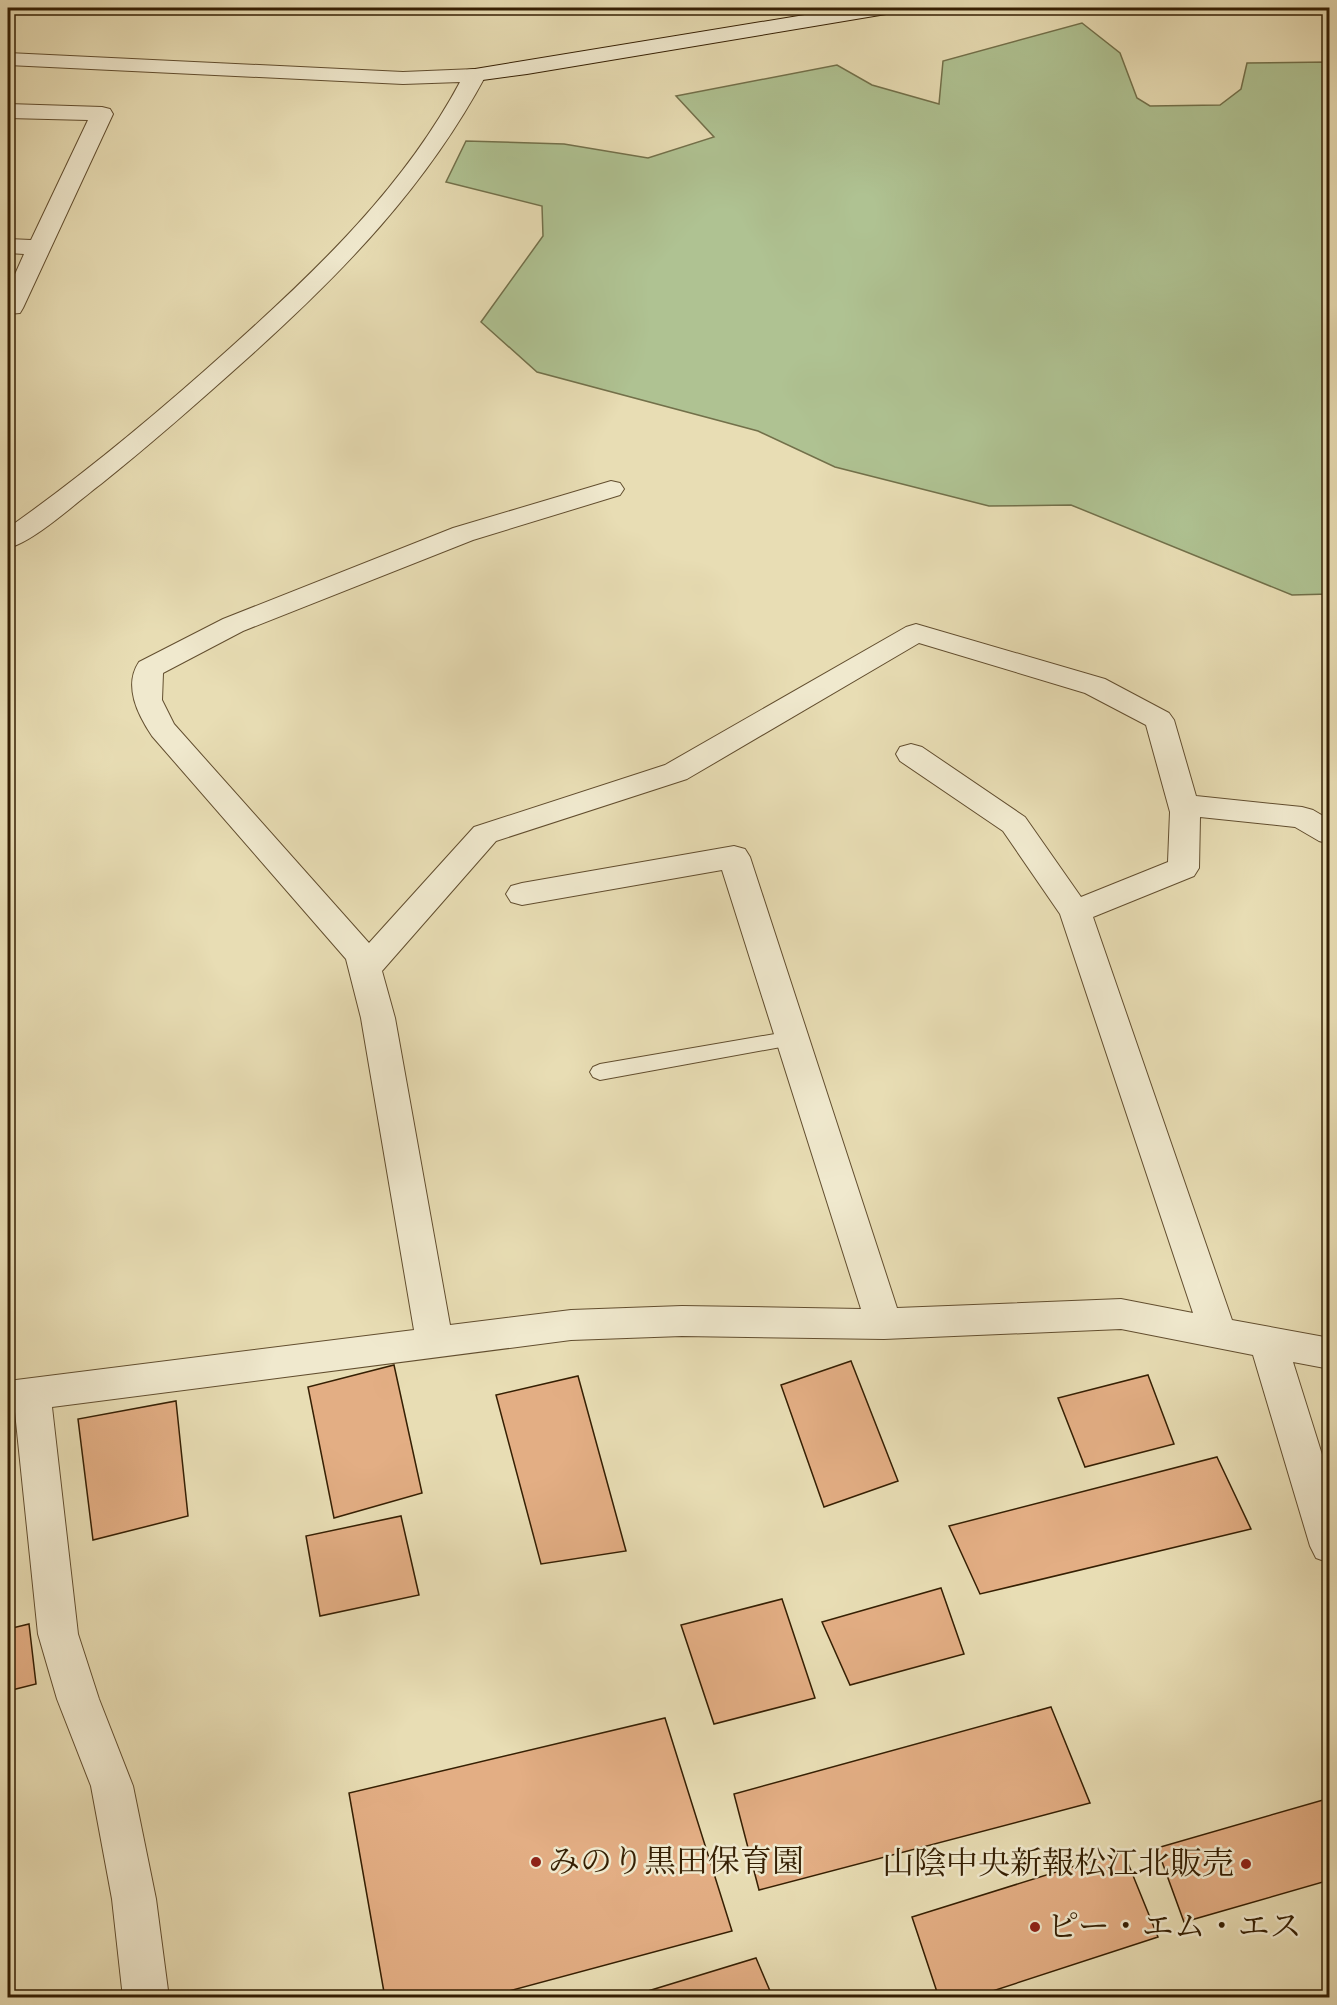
<svg xmlns="http://www.w3.org/2000/svg" width="1337" height="2005" font-family="'IM FELL Double Pica','Noto Serif JP',serif">
<style>
.green{fill:#afc292;stroke:#72704a;stroke-width:1.5}
.building{fill:#e3ae84;stroke:#351f03;stroke-width:1.5}
.lines{fill:none;stroke-linecap:round;stroke-linejoin:round}
.lane-casing{stroke:#624e2f;stroke-width:2}
.street-casing{stroke:#624e2f;stroke-width:2}
.secondary-casing{stroke:#351f03;stroke-width:2}
.lane{fill:#f0e9ce;fill-rule:evenodd}
.street{fill:#f0e9ce;fill-rule:evenodd}
.secondary{fill:#f0e9ce;fill-rule:evenodd}
.poi-dot{fill:#8f2418;stroke:#f0e9ce;stroke-width:2}
.labels{text-anchor:middle;dominant-baseline:central;stroke-width:5;stroke-linejoin:round;paint-order:stroke}
.near-poi-label{font-size:32px;fill:#351f03;stroke:#f0e9ce;text-anchor:start}
</style>
<rect width="100%" height="100%" fill="#e8ddb4"/>
<filter id="stains"><feTurbulence type="fractalNoise" baseFrequency=".00333" numOctaves="4"/><feColorMatrix values="0 0 0 0 .2 0 0 0 0 .09 0 0 0 0 .02 0 0 0 .5 -.17"/></filter>
<radialGradient id="worn" r=".72"><stop offset=".6" stop-color="#630" stop-opacity="0"/><stop offset="1" stop-color="#630" stop-opacity=".3"/></radialGradient>
<!-- green -->
<path class="green" d="M1082,23l38,30 17,45 13,8 70,-1 21,-16 6,-26 82,-1v532l-37,1 -221,-90 -82,1 -154,-39 -77,-36 -221,-59 -56,-50 62,-86 -1,-30 -96,-24 20,-41 98,3 84,14 66,-21 -38,-41 161,-31 35,20 67,19 4,-43z"/>
<!-- building -->
<g class="building">
<path d="M851,1361l47,120 -74,26 -43,-122z"/>
<path d="M394,1365l28,128 -88,25 -26,-131z"/>
<path d="M1148,1375l26,69 -89,23 -27,-69z"/>
<path d="M578,1376l48,175 -85,13 -45,-169z"/>
<path d="M176,1401l12,115 -95,24 -15,-121z"/>
<path d="M1217,1457l34,72 -271,65 -31,-68z"/>
<path d="M401,1516l18,79 -99,21 -14,-80z"/>
<path d="M941,1588l23,66 -114,31 -28,-63z"/>
<path d="M782,1599l33,99 -101,26 -33,-99z"/>
<path d="M29,1624l7,60 -28,7v-62z"/>
<path d="M1051,1707l39,96 -331,87 -25,-96z"/>
<path d="M665,1718l67,213 -249,67h-98l-36,-205z"/>
<path d="M1330,1798v82l-146,42 -27,-74z"/>
<path d="M1123,1851l35,86 -187,61h-32l-27,-81z"/>
<path d="M756,1958l17,40h-148z"/>
</g>
<g class="lines">
<!-- lane casing -->
<g class="lane-casing">
<path id="lane" d="M792,1031l7,2 3,5 -3,5 -7,2 -192,35 -7,-3 -3,-5 3,-5 7,-3z"/>
</g>
<!-- street casing -->
<g class="street-casing">
<g id="street">
<path d="M8,53l395,19 72,-3 8,1 3,5c-60,112 -143,197 -236,281 -49,44 -98,87 -149,128 -23,17 -67,58 -93,64v-20c78,-55 151,-116 222,-180 88,-79 174,-161 230,-266l-57,2 -395,-19z"/>
<path d="M8,104l94,3 8,2 3,5 -90,194 -3,5 -12,1v-24l16,-36 -16,-1v-14l23,1 57,-120 -80,-2z"/>
<path d="M611,481l9,2 4,6 -4,6 -147,45 -230,91 -80,42 -1,27 12,24 195,219 105,-116 191,-62 241,-138 10,-3 189,55 64,34 5,7 22,76 106,11 11,3 17,10v24l-11,-3 -24,-14 -95,-10 -1,51 -5,8 -101,41 139,403 98,18v31l-37,-7 37,118v83l-14,-5 -6,-12 -57,-191 -132,-26 -237,10 -202,-3 -111,4 -519,67 26,227 21,65 34,87 23,113 13,99h-46l-11,-99 -21,-113 -34,-87 -19,-65 -23,-222 -7,1v-32l406,-51 -53,-312 -15,-59 -194,-223c-14,-21 -29,-50 -13,-74l84,-43 230,-91zM919,643l166,50 61,32 24,87 -2,50 -87,35 -56,-80 -103,-70 -11,-3 -11,3 -4,7 4,7 103,70 57,83 133,399 -72,-14 -224,9 -147,-451 -5,-8 -11,-3 -212,37 -11,3 -5,8 5,8 11,3 200,-35 139,439 -179,-3 -111,4 -121,15 -55,-307 -13,-47 114,-130 191,-62z"/>
</g>
</g>
<!-- secondary casing -->
<g class="secondary-casing">
<path id="secondary" d="M847,8h49l-3,4 -7,2 -359,60 -52,7 -8,-1 -3,-5 3,-5 8,-1z"/>
</g>
<!-- lane -->
<use href="#lane" class="lane"/>
<!-- street -->
<use href="#street" class="street"/>
<!-- secondary -->
<use href="#secondary" class="secondary"/>
</g>
<!-- markers -->
<g class="poi-dot">
<circle cx="536" cy="1862" r="6"/>
<circle cx="1246" cy="1864" r="6"/>
<circle cx="1035" cy="1927" r="6"/>
</g>
<g class="labels">
<!-- near-poi labels -->
<g class="near-poi-label">
<text x="548" y="1862">みのり黒田保育園</text>
<text x="1234" y="1864" text-anchor="end">山陰中央新報松江北販売</text>
<text x="1047" y="1927">ピー・エム・エス</text>
</g>
</g>
<!-- margin -->
<rect width="1337" height="2005" fill="none" stroke="#e8ddb4" stroke-width="30"/>
<rect x="9" y="9" width="1319" height="1987" fill="none" stroke="#351f03" stroke-width="3"/>
<rect x="15" y="15" width="1307" height="1975" fill="none" stroke="#351f03" stroke-width="1.5"/>
<rect width="100%" height="100%" filter="url(#stains)"/>
<rect width="100%" height="100%" fill="url(#worn)"/>
</svg>
